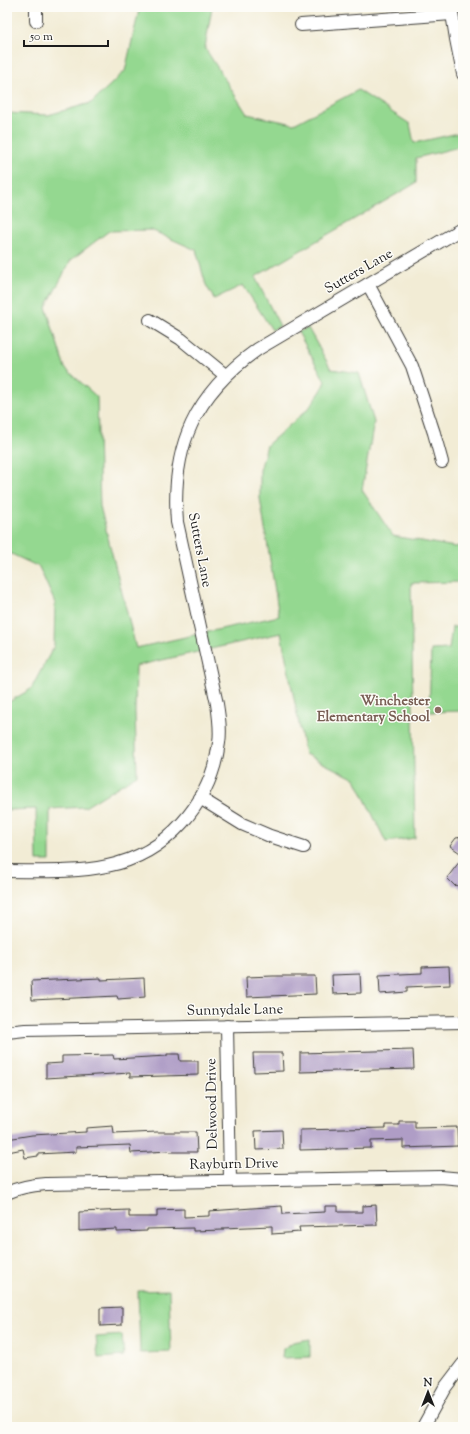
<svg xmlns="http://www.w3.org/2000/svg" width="470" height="1434" font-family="'Sorts Mill Goudy',serif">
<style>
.green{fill:#94d890;stroke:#587a56}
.building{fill:#af9dc6}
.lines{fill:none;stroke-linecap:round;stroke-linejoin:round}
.minor-casing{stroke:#3c3b38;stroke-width:14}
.minor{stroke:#fff;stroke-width:12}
.education-dot{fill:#8d6e63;stroke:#fdfcf7;stroke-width:1.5}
.labels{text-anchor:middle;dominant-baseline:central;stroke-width:3;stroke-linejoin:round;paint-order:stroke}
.street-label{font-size:14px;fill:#1c1c1c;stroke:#fdfcf7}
.education-label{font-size:14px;font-weight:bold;fill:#785e54;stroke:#fdfcf7;text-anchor:end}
</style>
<rect width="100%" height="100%" fill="#fdfcf7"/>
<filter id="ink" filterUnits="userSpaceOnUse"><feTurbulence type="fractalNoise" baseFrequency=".025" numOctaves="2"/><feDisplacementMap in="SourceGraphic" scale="8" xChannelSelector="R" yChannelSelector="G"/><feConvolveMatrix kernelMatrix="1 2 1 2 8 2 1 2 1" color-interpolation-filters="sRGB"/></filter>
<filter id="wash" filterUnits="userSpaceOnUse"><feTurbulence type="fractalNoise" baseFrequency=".012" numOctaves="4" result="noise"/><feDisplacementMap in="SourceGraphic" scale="16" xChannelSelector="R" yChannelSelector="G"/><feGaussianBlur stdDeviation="0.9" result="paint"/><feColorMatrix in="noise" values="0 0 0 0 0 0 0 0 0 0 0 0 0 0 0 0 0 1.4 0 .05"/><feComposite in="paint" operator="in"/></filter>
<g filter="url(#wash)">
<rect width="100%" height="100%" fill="#f2ecd5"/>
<!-- green -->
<g class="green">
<path d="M138,7h74l-7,41 42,66 47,10 64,-34 52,34 4,19 49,-11v14l-47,12v25l-161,94 25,49 -8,4 -29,-45 -29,14 -8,-14 -10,-35 -45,-20 -42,1 -38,29 -25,47 19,61 32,29 3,109 36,142 143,-32 -19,-118v-28l7,-25 42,-37 12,-17 4,-10 -27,-49 10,-4 23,41 28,4 15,49 -12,68 31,46 62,11 8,-2v37l-52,1 4,255 -29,4 -31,-63 -50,-25 -24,-121 -145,33 -1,46 2,63 -52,32 -35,2v52h-13l-1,-52 -29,1v-107l24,-14 23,-43 1,-43 -16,-36 -32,-15v-439l41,2 43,-12 34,-32 14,-61z"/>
<path d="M452,627h11v84l-34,1 2,-62 18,-1z"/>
<path d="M169,1290l2,62 -31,1 -2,-62z"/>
<path d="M122,1335l2,21 -26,2 -2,-21z"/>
<path d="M310,1339v18l-28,1 1,-9 10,-7z"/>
</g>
<g id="blocks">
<!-- building -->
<g class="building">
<path d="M463,837v18l-13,-9 6,-8z"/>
<path d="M463,857v33l-7,-5 -1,1 -8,-8z"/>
<path d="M449,966l1,19 -43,2v5l-27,2 -1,-19 43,-2v-6z"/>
<path d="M360,974l1,19 -28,1 -1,-19z"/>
<path d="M273,976h42l1,18 -69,3 -1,-20z"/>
<path d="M101,978v2l43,-2 1,19 -27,2 -1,-3 -85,4 -1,-19z"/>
<path d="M413,1050l1,19 -114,3v-19z"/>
<path d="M253,1053h29l1,18 -29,1z"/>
<path d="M167,1054h12l1,7h18v14l-68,2v-4l-84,5v-14l16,-1v-7l51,-1 1,4 53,-3z"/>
<path d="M399,1121h16v7l42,-1 1,19 -55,2v-8l-32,1v7l-71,2v-20l86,-2v-3h13z"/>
<path d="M113,1126l1,8 43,-2h39l1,20h-28v-1l-38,2 -1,-8 -54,2v5l-38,2v2l-13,2 -2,-9 -15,3 -1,-13 25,-4 54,-3v-4z"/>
<path d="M282,1130l1,19 -27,1 -1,-19z"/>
<path d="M376,1205l1,20 -78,2 1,5 -28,2v-8l-49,2v2l-30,1v-3l-46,1v2l-30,1v-3l-38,2v-19l50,-2v7h28v-7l27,-1v8l25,-1v-5l73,-5 1,8 42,-2v-6h13v6h25v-6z"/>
<path d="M122,1307v18l-22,1v-18z"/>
</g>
</g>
</g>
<g filter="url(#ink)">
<use href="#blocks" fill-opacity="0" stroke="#3c3b38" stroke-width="1"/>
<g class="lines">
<!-- minor casing -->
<g class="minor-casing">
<g id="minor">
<path d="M36,7v14"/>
<path d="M451,7l5,32 7,35"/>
<path d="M301,25l151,-11"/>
<path d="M368,284l44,82 22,67 8,29"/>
<path d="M150,320l31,19 44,36"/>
<path d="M200,798l42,26 28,12 34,11"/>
<path d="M7,871c33,0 68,2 100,-5 60,-12 104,-63 112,-123 2,-13 0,-26 -2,-39l-40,-182c-6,-76 18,-128 81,-173l205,-121"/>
<path d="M227,1026l3,154"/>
<path d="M7,1032l18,-2 438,-8"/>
<path d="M7,1193c12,-6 25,-8 39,-9l395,-7 22,2"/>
<path d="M423,1427l21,-38 19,-25"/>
</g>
</g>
<!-- minor -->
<use href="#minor" class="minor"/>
</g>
</g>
<!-- markers -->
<circle class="education-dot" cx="438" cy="710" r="4"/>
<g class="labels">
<!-- street labels -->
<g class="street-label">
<text transform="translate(359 272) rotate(-30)">Sutters Lane</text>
<text transform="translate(199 550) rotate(79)">Sutters Lane</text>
<text transform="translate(235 1011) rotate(-1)">Sunnydale Lane</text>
<text transform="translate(213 1104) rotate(-91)">Delwood Drive</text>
<text transform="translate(234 1165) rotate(-1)">Rayburn Drive</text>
</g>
<!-- education labels -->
<g class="education-label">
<text x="430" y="702">Winchester<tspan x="430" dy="16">Elementary School</tspan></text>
</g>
</g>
<!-- margin -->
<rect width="470" height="1434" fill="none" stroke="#fdfcf7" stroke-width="24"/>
<!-- north arrow -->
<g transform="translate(428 1392)" stroke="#fdfcf7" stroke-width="3" paint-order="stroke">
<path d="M0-3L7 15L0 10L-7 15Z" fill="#1c1c1c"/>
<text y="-6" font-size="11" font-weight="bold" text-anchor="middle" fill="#1c1c1c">N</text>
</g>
<!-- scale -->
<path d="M24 40v6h84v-6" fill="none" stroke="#1c1c1c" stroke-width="2"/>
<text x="30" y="40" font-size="12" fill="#1c1c1c" stroke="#fdfcf7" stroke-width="3" paint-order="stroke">50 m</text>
</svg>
